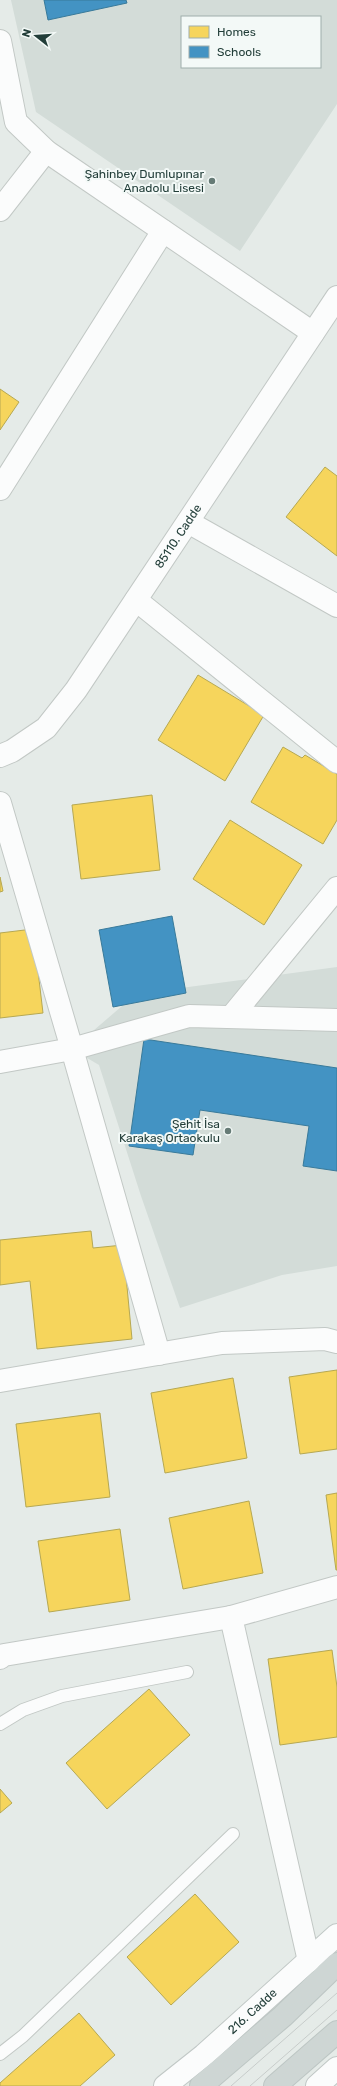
<svg xmlns="http://www.w3.org/2000/svg" width="337" height="2086" font-family="Rubik,sans-serif">
<style>
.built{fill:#d3dcd8;fill-rule:evenodd}
.homes{fill:#f6d55c;stroke:#b6a852}
.schools{fill:#4393c3;stroke:#397a9a}
.lines{fill:none;stroke-linecap:round;stroke-linejoin:round}
.service-casing{stroke:#c2c8c5;stroke-width:14}
.minor-casing{stroke:#c2c8c5;stroke-width:24}
.tertiary-casing{stroke:#c2c8c5;stroke-width:24}
.secondary-casing{stroke:#c1c8c6;stroke-width:24}
.primary-casing{stroke:#bdc6c4;stroke-width:24}
.service{stroke:#fbfcfc;stroke-width:12}
.minor{stroke:#fbfcfc;stroke-width:22}
.tertiary{stroke:#fbfcfc;stroke-width:22}
.secondary{stroke:#fbfcfc;stroke-width:22}
.primary{stroke:#ced6d4;stroke-width:22}
.tram{stroke:#c7ccca;stroke-width:1}
.poi-dot{fill:#667b76;stroke:#f3f9f7;stroke-width:1.5}
.labels{text-anchor:middle;dominant-baseline:central;stroke-width:4;stroke-linejoin:round;paint-order:stroke}
.poi-label{font-size:12px;fill:#223e39;stroke:#f3f9f7;text-anchor:end}
.street-label{font-size:12px;fill:#223e39;stroke:#f3f9f7}
</style>
<rect width="100%" height="100%" fill="#e5ebe8"/>
<!-- built -->
<g class="built">
<path d="M11,0h326v104l-97,147 -204,-139zM182,17h138v50h-138z"/>
<path d="M337,967v299l-55,9 -102,33 -39,-112 -42,-131 -27,-16 64,-55z"/>
</g>
<!-- homes -->
<g class="homes">
<path d="M0,389l19,13 -19,28z"/>
<path d="M325,467l12,9v80l-51,-39z"/>
<path d="M198,675l66,40 -39,66 -67,-41z"/>
<path d="M283,747l19,11 3,-3 32,19v46l-14,24 -72,-42z"/>
<path d="M152,795l8,75 -79,9 -9,-74z"/>
<path d="M230,820l72,45 -38,60 -71,-46z"/>
<path d="M0,877l3,14 -3,1z"/>
<path d="M33,929l10,84 -43,5v-85z"/>
<path d="M91,1231l2,17 30,-3 9,94 -95,10 -7,-68 -30,4v-45z"/>
<path d="M337,1370v79l-37,5 -11,-77z"/>
<path d="M233,1378l14,80 -82,15 -14,-80z"/>
<path d="M100,1413l10,84 -84,10 -10,-83z"/>
<path d="M337,1493v77h-1l-10,-75z"/>
<path d="M249,1501l14,72 -80,16 -14,-71z"/>
<path d="M120,1529l10,71 -81,12 -11,-71z"/>
<path d="M332,1650l5,37v50l-57,8 -12,-86z"/>
<path d="M149,1689l41,46 -83,74 -41,-46z"/>
<path d="M0,1789l12,14 -12,10z"/>
<path d="M195,1894l44,48 -68,63 -44,-48z"/>
<path d="M79,2013l36,42 -35,31h-80v-3z"/>
</g>
<!-- schools -->
<g class="schools">
<path d="M44,0h82l1,3 -79,17z"/>
<path d="M172,916l14,77 -73,14 -14,-77z"/>
<path d="M144,1039l193,29v103l-34,-5 6,-40 -109,-16 -7,45 -64,-9z"/>
</g>
<g class="lines">
<!-- service casing -->
<g class="service-casing">
<g id="service">
<path d="M0,1724l23,-14 39,-14 125,-24"/>
<path d="M0,2054l23,-18 210,-202"/>
</g>
</g>
<!-- minor casing -->
<g class="minor-casing">
<g id="minor">
<path d="M0,41l16,81 30,29 267,182"/>
<path d="M0,210l46,-59"/>
<path d="M0,489l163,-258"/>
<path d="M188,522l149,84"/>
<path d="M136,600l201,162"/>
<path d="M0,803l72,246 87,305"/>
<path d="M231,1017l106,-129"/>
<path d="M0,1062l72,-13 117,-33 148,4"/>
<path d="M0,1381l222,-38 103,-4 12,3"/>
<path d="M231,1617l78,344"/>
<path d="M0,1658l4,-3 227,-38 106,-30"/>
</g>
</g>
<!-- tertiary casing -->
<g class="tertiary-casing">
<g id="tertiary">
<path id="s1" d="M0,756l12,-5 34,-23 30,-38 261,-393"/>
</g>
</g>
<!-- secondary casing -->
<g class="secondary-casing">
<g id="secondary">
<path id="s2" d="M165,2086l39,-31 133,-120"/>
<path d="M317,2086l20,-18"/>
</g>
</g>
<!-- primary casing -->
<g class="primary-casing">
<g id="primary">
<path d="M201,2086l82,-70 54,-52"/>
<path d="M275,2086l62,-54"/>
</g>
</g>
<!-- service -->
<use href="#service" class="service"/>
<!-- minor -->
<use href="#minor" class="minor"/>
<!-- tertiary -->
<use href="#tertiary" class="tertiary"/>
<!-- secondary -->
<use href="#secondary" class="secondary"/>
<!-- primary -->
<use href="#primary" class="primary"/>
<!-- tram -->
<g class="tram">
<path d="M231,2086l106,-93"/>
<path d="M250,2086l87,-76"/>
</g>
</g>
<!-- markers -->
<g class="poi-dot">
<circle cx="212" cy="181" r="4"/>
<circle cx="228" cy="1131" r="4"/>
</g>
<g class="labels">
<!-- poi labels -->
<g class="poi-label">
<text x="204" y="174">Şahinbey Dumlupınar<tspan x="204" dy="14">Anadolu Lisesi</tspan></text>
<text x="220" y="1124">Şehit İsa<tspan x="220" dy="14">Karakaş Ortaokulu</tspan></text>
</g>
<!-- street labels -->
<g class="street-label">
<text stroke="none"><textPath href="#s1" startOffset="287">85110. Cadde</textPath></text>
<text stroke="none"><textPath href="#s2" startOffset="115">216. Cadde</textPath></text>
</g>
</g>
<!-- legend -->
<rect x="181" y="16" width="140" height="52" fill="#f3f9f7" stroke="#9faeab"/>
<rect x="189" y="26" width="20" height="12" fill="#f6d55c" stroke="#9faeab"/>
<text x="217" y="36" font-size="12" fill="#223e39">Homes</text>
<rect x="189" y="46" width="20" height="12" fill="#4393c3" stroke="#9faeab"/>
<text x="217" y="56" font-size="12" fill="#223e39">Schools</text>
<!-- north arrow -->
<g transform="translate(36 36) rotate(287)" stroke="#f3f9f7" stroke-width="3" paint-order="stroke">
<path d="M0-3L7 15L0 10L-7 15Z" fill="#223e39"/>
<text y="-6" font-size="11" font-weight="bold" text-anchor="middle" fill="#223e39">N</text>
</g>
</svg>
